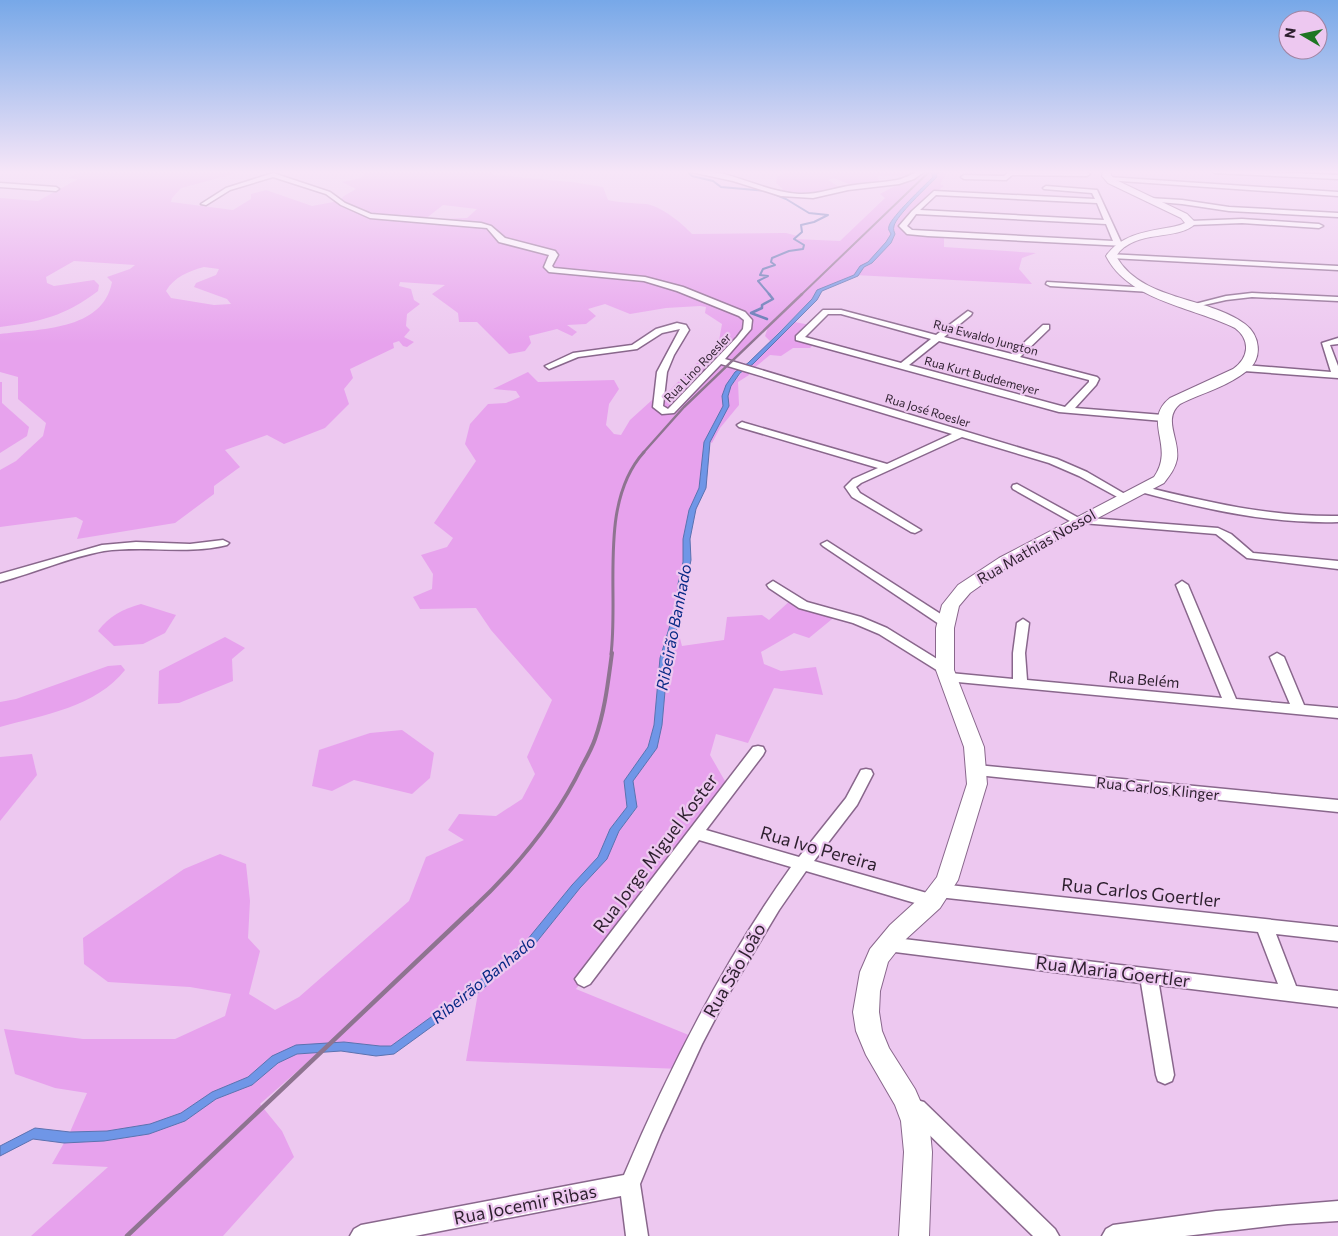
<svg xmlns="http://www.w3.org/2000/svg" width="1338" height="1236" font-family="Commissioner,sans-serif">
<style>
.green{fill:#e7a2ed;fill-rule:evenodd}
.water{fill:#6f96e7;stroke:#5b72b0}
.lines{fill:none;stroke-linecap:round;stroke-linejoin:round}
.stream-far1{stroke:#5b72b0;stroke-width:2}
.stream{stroke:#5b72b0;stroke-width:2.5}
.street-casing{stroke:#89678c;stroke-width:3}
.secondary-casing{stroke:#89678c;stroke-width:2}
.street{fill:#fff;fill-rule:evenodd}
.secondary{fill:#fff;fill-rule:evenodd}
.rail-far4{stroke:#8e7490;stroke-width:2}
.rail-far3{stroke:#8e7490;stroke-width:2.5}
.rail-far2{stroke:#8e7490;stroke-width:3}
.rail-far1{stroke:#8e7490;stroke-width:4}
.rail{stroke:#8e7490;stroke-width:4.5}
.labels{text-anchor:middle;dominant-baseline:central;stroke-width:4.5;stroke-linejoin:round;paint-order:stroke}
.far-street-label{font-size:12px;fill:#2d1f2e;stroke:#edc8f0}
.street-label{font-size:15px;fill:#2d1f2e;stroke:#edc8f0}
.water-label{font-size:16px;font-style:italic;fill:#062884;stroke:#edc8f0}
.near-street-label{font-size:18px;fill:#2d1f2e;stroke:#edc8f0}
</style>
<rect width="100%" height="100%" fill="#edc8f0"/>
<!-- green -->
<g class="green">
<path d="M81,171h157l-5,3 -52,14 -9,10 -1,4 62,8 18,-11v-5l15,-4 46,16 27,-5 5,-5 12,-7 -14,-7 19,-4 3,-4 -12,-3h141v4l79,7 31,5 5,13c13,3 25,3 38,4 15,2 36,19 46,30l94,-1 12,3 -3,3 45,2 45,-43 -5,-4 28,-15 -4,-3h-26l2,9 -24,2 -22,-9 -6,2 14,9 -29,7 -37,-4 7,-3 -7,-6 1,-6 13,-6h158l-8,13 4,2 -10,7 -28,28v9l38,5v12l92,6 -14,5 -3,11 13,15 -178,-9 -37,15 -5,9 -42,42 -5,-5 4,-12 -66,65 25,-22 11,2 -4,3 -13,24 1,10 -19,36 -5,46 -10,22 -6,29v23l-5,22 -1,18 -17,56 -6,67 -6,22 -24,34 3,26 -17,22 -12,28 -26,28 -45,55 -56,48 -80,58h-11l-36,-4 -72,14 -24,21 -36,15 -31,21 -31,11 -43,7 -37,1 17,-39 -32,-5 -40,-14 -11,-45 79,10h92l50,-23 6,-22 -41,-7 -82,-5 -24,-18 -1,-26 101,-69 36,-15 26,10 4,37 -2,37 12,13 -11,43 26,16 24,-13 110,-96 17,-44 38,-17 -16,-10 11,-16 37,2 26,-17 13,-25 -8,-17 25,-57 -61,-70 -15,-22 -56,1 -7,-12 19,-8 1,-15 -12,-19 26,-8 6,-9 -19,-15 42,-62 -11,-17 5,-20 18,-20 18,-1 14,-6 -4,-6 -23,-2 35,-17 10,10 76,-2 5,9 -10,15 -3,21 8,9 7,1 9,-15 32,-29 -1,8 37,-37 16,-9 4,-7 4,-22 -17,-11 1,-6 -6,-1 -34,2 -36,6 -25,-10 -17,5 8,7 -10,8 -19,1 10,7 -5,4 -15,-7 -28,7 2,7 -6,8 -16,3 -32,-32h-18l-1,-9 -26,-19 13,-9 -45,-3 -1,4 12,3 3,11 6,4 -13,10 -1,12 4,4 -6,7 10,5 -7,5 -4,-1 -4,-5 -6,2 1,5 -44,21 3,9 -9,11 5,15 -24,24 -41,16 -17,-9 -42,15 15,17 -26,19v8l-39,29 -98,16 6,-18 -7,-4 -76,10v-57l16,-9 27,-25 3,-13 -28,-24v-22l-18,-5v-38c38,-5 103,-3 112,-52l-5,-5 23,-8 5,-4 -61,-4 -28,16 1,6 7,3 40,-6 5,5 -1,6c-33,25 -58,31 -98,36v-129l38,3 40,-22 -10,-1zM443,205l34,4 -10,9 -28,1 -4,3 -11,-2zM204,267l15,2 -3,6 -20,8 -2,4 33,12 4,5 -17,1 -43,-7 -5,-7c8,-14 23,-20 38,-24z"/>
<path d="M795,322l15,3 -14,13 16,8 -2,2h-17l-12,8 -11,-1 -17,14 -5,-1z"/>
<path d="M743,371l6,2v2l-11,7 1,23 -19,23 -8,15 -2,-1 19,-36 -1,-10 3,-10z"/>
<path d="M0,382h2v21l27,24 -2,9 -27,17z"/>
<path d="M792,599l45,16 -28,23 -15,-5 -33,19 3,12 17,7 35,-4 7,28 -49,-7 -26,55 -32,-9 -6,21 19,33 -153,201 120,49 -15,31 -215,-8 12,-68 57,-49 45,-56 27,-29 12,-28 18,-23 -4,-27 24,-33 5,-23 6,-67 9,-31 5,19 42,-6 3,-23 35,-2 7,5z"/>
<path d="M141,604l35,11 -11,18 -22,11 -29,2 -16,-15c11,-15 25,-22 43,-27z"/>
<path d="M225,637l20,11 -13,11 1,22 -54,22 -21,1 1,-33z"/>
<path d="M121,665l4,5c-29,37 -82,45 -125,57v-25l16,-3 92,-33z"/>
<path d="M402,730l32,23 -4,25 -18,16 -58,-14 -22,11 -20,-5 7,-36 51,-17z"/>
<path d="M32,754l5,21 -37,46v-64z"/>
<path d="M318,1053l-58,51 22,27 12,26 -71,79h-192l77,-69 -56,-3 12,-21 40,-2 45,-7 36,-13 31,-22 36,-14 26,-22 19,-9z"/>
</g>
<!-- water -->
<path class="water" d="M940,171h3l-7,3 1,3c-9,9 -41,39 -43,49 -1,4 0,5 1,8l-4,9 -19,20 -8,4 -6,9 -36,15 -5,9 -64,64 -13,9 -9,13 -3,10 1,10 -19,36 -4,46 -10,21 -6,30 1,21 -5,24 -1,17 -17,57 -6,67 -5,23 -24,33 4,26 -18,24 -12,28 -27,29 -45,56 -57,49 -84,61 -18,2 -35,-5 -44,3 -19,9 -26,22 -36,14 -31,22 -36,13 -45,7 -40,2 -31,-4 -33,17v-10l35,-18 35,4 37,-1 43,-7 31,-11 31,-21 36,-15 24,-21 24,-11 48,-3 36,4h11l80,-58 56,-48 45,-55 26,-28 12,-28 17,-22 -3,-26 24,-34 6,-22 6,-67 17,-56 1,-18 5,-22v-23l6,-29 10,-22 5,-46 19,-36 -1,-10 4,-11 9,-13 13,-9 31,-30 33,-34 5,-9 37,-15 6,-9 8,-4 18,-20 5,-8c-2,-4 -3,-4 -2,-8 3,-10 35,-40 44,-49l-2,-4z"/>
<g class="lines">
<!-- stream-far1 -->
<path class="stream-far1" d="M687,171l5,5 21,5 8,6 46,4 19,8 23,14 19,2 -14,7 -13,3 1,7 -8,7 10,6 -1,4 -14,2 -17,7 -1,4 4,3 -12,4 -3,6 8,1 -10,5 12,14"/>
<!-- stream -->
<path class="stream" d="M767,319l-16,-6 11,-5v-3l11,-6 -4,-5"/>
<!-- street casing -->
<g class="street-casing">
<g id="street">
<path d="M687,171c38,-5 74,21 112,23 17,1 32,-5 49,-8 16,-3 33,-3 49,-6 10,-2 19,-10 28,-9l-11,8 -15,5 -51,6 -35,8 -32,-2 -48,-15z"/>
<path d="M1010,171l77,1 3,2 -3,2 -75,-1 -6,5 -42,-1 -3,-2 3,-2 40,1z"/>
<path d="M1212,171h33l93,4v4l-123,-6z"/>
<path d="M273,173l57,19 15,11 26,11 110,9 10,3 14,12 50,13 3,4 -6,11 2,2 91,9 38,10 62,25 7,8 -1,9 -26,30 332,100 30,13 43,25 -5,3 -4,-1 -42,-23 -30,-13 -87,-26 -101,46 -5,4 4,6 61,37 -6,3 -4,-1 -59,-35 -7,-10 8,-8 25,-11 -139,-41 -2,-2 5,-3 3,1 142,41 65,-30 -231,-70 -47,49 -12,1 -9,-7 4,-35 23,-43 -18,4 -25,16 -59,8 -29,12 -4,-3 28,-13 59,-8 24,-16 21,-6 9,2 3,5 -15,25 -7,17 -4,34 5,3 69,-72 6,-8 1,-9 -5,-4 -62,-25 -33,-10 -95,-9 -5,-5 5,-12 -50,-13 -12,-14 -117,-10 -29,-13 -15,-11 -53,-17 -43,13 -24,15 -5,-1 25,-16z"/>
<path d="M1108,177l230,15v4l-232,-16v-2z"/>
<path d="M0,183l56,4 3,2 -3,2 -56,-4z"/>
<path d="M1046,186l51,4 24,52h4v4l-197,-10 -21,-2 -8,-8 13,-15 22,-20 161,8 -3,-6 -48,-4 -1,-1zM936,195l161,8 7,17 -184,-10zM916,214l190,10 7,17 -201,-11 -5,-4z"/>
<path d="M1149,198l33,2 47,7 109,6v4l-109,-6 -47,-7 -35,-3 -1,-1z"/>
<path d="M1242,219l77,5 4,2 -4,2 -77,-5 -51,2 -4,-2 4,-2z"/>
<path d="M1108,254l230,12v4l-227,-12 -4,-2z"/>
<path d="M1047,282l104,6 4,2 -4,2 -101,-6 -4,-2z"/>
<path d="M1252,293l86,4v4l-86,-4 -26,3 -35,8 -4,-2 39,-10z"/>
<path d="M823,310h18l95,25 32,-24 4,2 -1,2 -27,22 68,17 31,-29h6v4l-29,28 77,20 2,2 -3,6 -21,23 88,7 5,3 -5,3 -104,-9 -263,-72v-4zM828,314h13l90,25 -30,24 -96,-26zM939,341l150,39v2l-24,25 -156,-42z"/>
<path d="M1338,338v6l-8,1 8,21v12l-94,-7 -5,-3 5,-3 87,7 -9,-29z"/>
<path d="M1017,484l60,33 141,11 13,6 22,19 85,8v8l-91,-11 -31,-24 -134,-11 -5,2 -64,-36 -1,-2 1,-2z"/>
<path d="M1141,486c66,16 129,31 197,30v6c-69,2 -134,-13 -201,-31l-1,-2 1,-2z"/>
<path d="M223,540l6,3 -2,2c-40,10 -82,0 -123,6 -34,6 -70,22 -104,31v-8l102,-29 34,-3 54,2z"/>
<path d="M827,541l123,79 2,3 -2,3h-8l-119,-80 -2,-2z"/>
<path d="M773,581l34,21 54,15 26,11 63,39 2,3 -2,3 63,6v-26l4,-30 6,-4 6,4 -4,30 2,27 195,18 -46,-113 6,-4 6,4 48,114 54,5 -20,-47 7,-4 7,4 20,48 34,3v10l-391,-37 -5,-1 -2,-3 3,-3 -64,-40 -26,-11 -54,-15 -30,-20 -2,-3z"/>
<path d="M758,746l5,1 2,4 -2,4 -57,75 93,27 47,-59 15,-28 5,-1 5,1 2,4 -16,31 -43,56 120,34 -2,-4 2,-5 6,-2 398,43v14l-62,-7 20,52 42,5v16l-179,-22 15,90 -2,6 -7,3 -7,-3 -2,-6 -15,-92 -254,-32 -6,-2 -3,-5 3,-5 6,-2 391,47 -20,-52 -320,-35 2,4 -2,5 -6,2 -126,-37 -27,39 -54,90 -23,44 -41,89 -21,51 8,52h-22l-5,-40 -206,40h-65l4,-7 7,-4 263,-50c46,-108 99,-213 167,-308l-92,-27 -109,144 -6,3 -6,-3 -3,-5 178,-232z"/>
<path d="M977,765l361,35v12l-361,-37 -5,-1 -2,-4 2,-4z"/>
<path d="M917,1100l7,2 131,127 4,7h-26l-123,-120 -3,-7 3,-7z"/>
<path d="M1338,1201v20l-50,3 -103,12h-83l4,-7 7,-4 103,-14z"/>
</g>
</g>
<!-- secondary casing -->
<g class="secondary-casing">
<path id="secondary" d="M1103,171h8v4l3,4 73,35 9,9c-18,19 -61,5 -80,33 25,45 91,40 129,68 15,11 18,34 3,46 -19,16 -46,23 -68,34 -18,15 0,35 -3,55 -2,10 -7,16 -13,24l-153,81 -41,29 -11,13 -5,22v42l30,77 3,37 -29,96 -18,28 -34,31 -18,23 -8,29 -1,21 3,19 7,17 26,41 14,32 3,31 -3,84h-30l5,-84 -3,-31 -6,-16 -29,-50 -10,-24 -3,-19 7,-40 10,-23 20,-24 34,-31 13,-17 30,-93 -3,-37 -28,-77v-42l6,-23 16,-20 41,-27 155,-81c22,-31 -13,-56 16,-79l63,-29c16,-11 18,-29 2,-41 -42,-21 -106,-27 -129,-72 14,-20 37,-24 60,-28 6,-1 13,-2 19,-5l-4,-5 -73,-35 -6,-7z"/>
</g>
<!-- street -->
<use href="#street" class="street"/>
<!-- secondary -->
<use href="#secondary" class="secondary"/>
<!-- rail-far4 -->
<path class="rail-far4" d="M801,295l129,-124"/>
<!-- rail-far3 -->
<path class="rail-far3" d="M643,453l41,-46 118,-113"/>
<!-- rail-far2 -->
<path class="rail-far2" d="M611,654c8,-63 -13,-151 33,-202"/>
<!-- rail-far1 -->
<path class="rail-far1" d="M471,910c45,-42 84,-88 111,-144 5,-9 10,-18 13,-27 10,-28 13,-57 17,-86"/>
<!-- rail -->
<path class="rail" d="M127,1236l345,-327"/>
</g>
<!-- sky -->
<linearGradient id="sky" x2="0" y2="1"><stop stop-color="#77a8e8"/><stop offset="0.5" stop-color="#f7e6f8"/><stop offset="1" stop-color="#f7e6f8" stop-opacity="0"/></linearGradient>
<rect width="1338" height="344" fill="url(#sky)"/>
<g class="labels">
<!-- far-street labels -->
<g class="far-street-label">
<text transform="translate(986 337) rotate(15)">Rua Ewaldo Jungton</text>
<text transform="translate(697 367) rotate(-46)">Rua Lino Roesler</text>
<text transform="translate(982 375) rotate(15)">Rua Kurt Buddemeyer</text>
<text transform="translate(928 410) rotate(17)">Rua José Roesler</text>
</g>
<!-- street labels -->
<g class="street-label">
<text transform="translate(1036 546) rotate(-30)">Rua Mathias Nossol</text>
<text transform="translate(1144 679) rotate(5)">Rua Belém</text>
<text transform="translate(1158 788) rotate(6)">Rua Carlos Klinger</text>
</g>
<!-- water labels -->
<g class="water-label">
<text transform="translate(673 627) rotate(-79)">Ribeirão Banhado</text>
<text transform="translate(483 979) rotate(-39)">Ribeirão Banhado</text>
</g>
<!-- near-street labels -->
<g class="near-street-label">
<text transform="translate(819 848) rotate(16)">Rua Ivo Pereira</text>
<text transform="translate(655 853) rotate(-53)">Rua Jorge Miguel Koster</text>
<text transform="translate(1141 892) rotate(6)">Rua Carlos Goertler</text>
<text transform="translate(734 970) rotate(-60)">Rua São João</text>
<text transform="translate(1113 971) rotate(7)">Rua Maria Goertler</text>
<text transform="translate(525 1204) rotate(-11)">Rua Jocemir Ribas</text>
</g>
</g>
<!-- north arrow -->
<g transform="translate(1303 35) rotate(279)"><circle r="24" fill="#edc8f0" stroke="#a084a2"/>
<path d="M0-4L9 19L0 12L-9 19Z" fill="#1e7623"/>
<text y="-8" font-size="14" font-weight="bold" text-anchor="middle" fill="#2d1f2e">N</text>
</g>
</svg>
